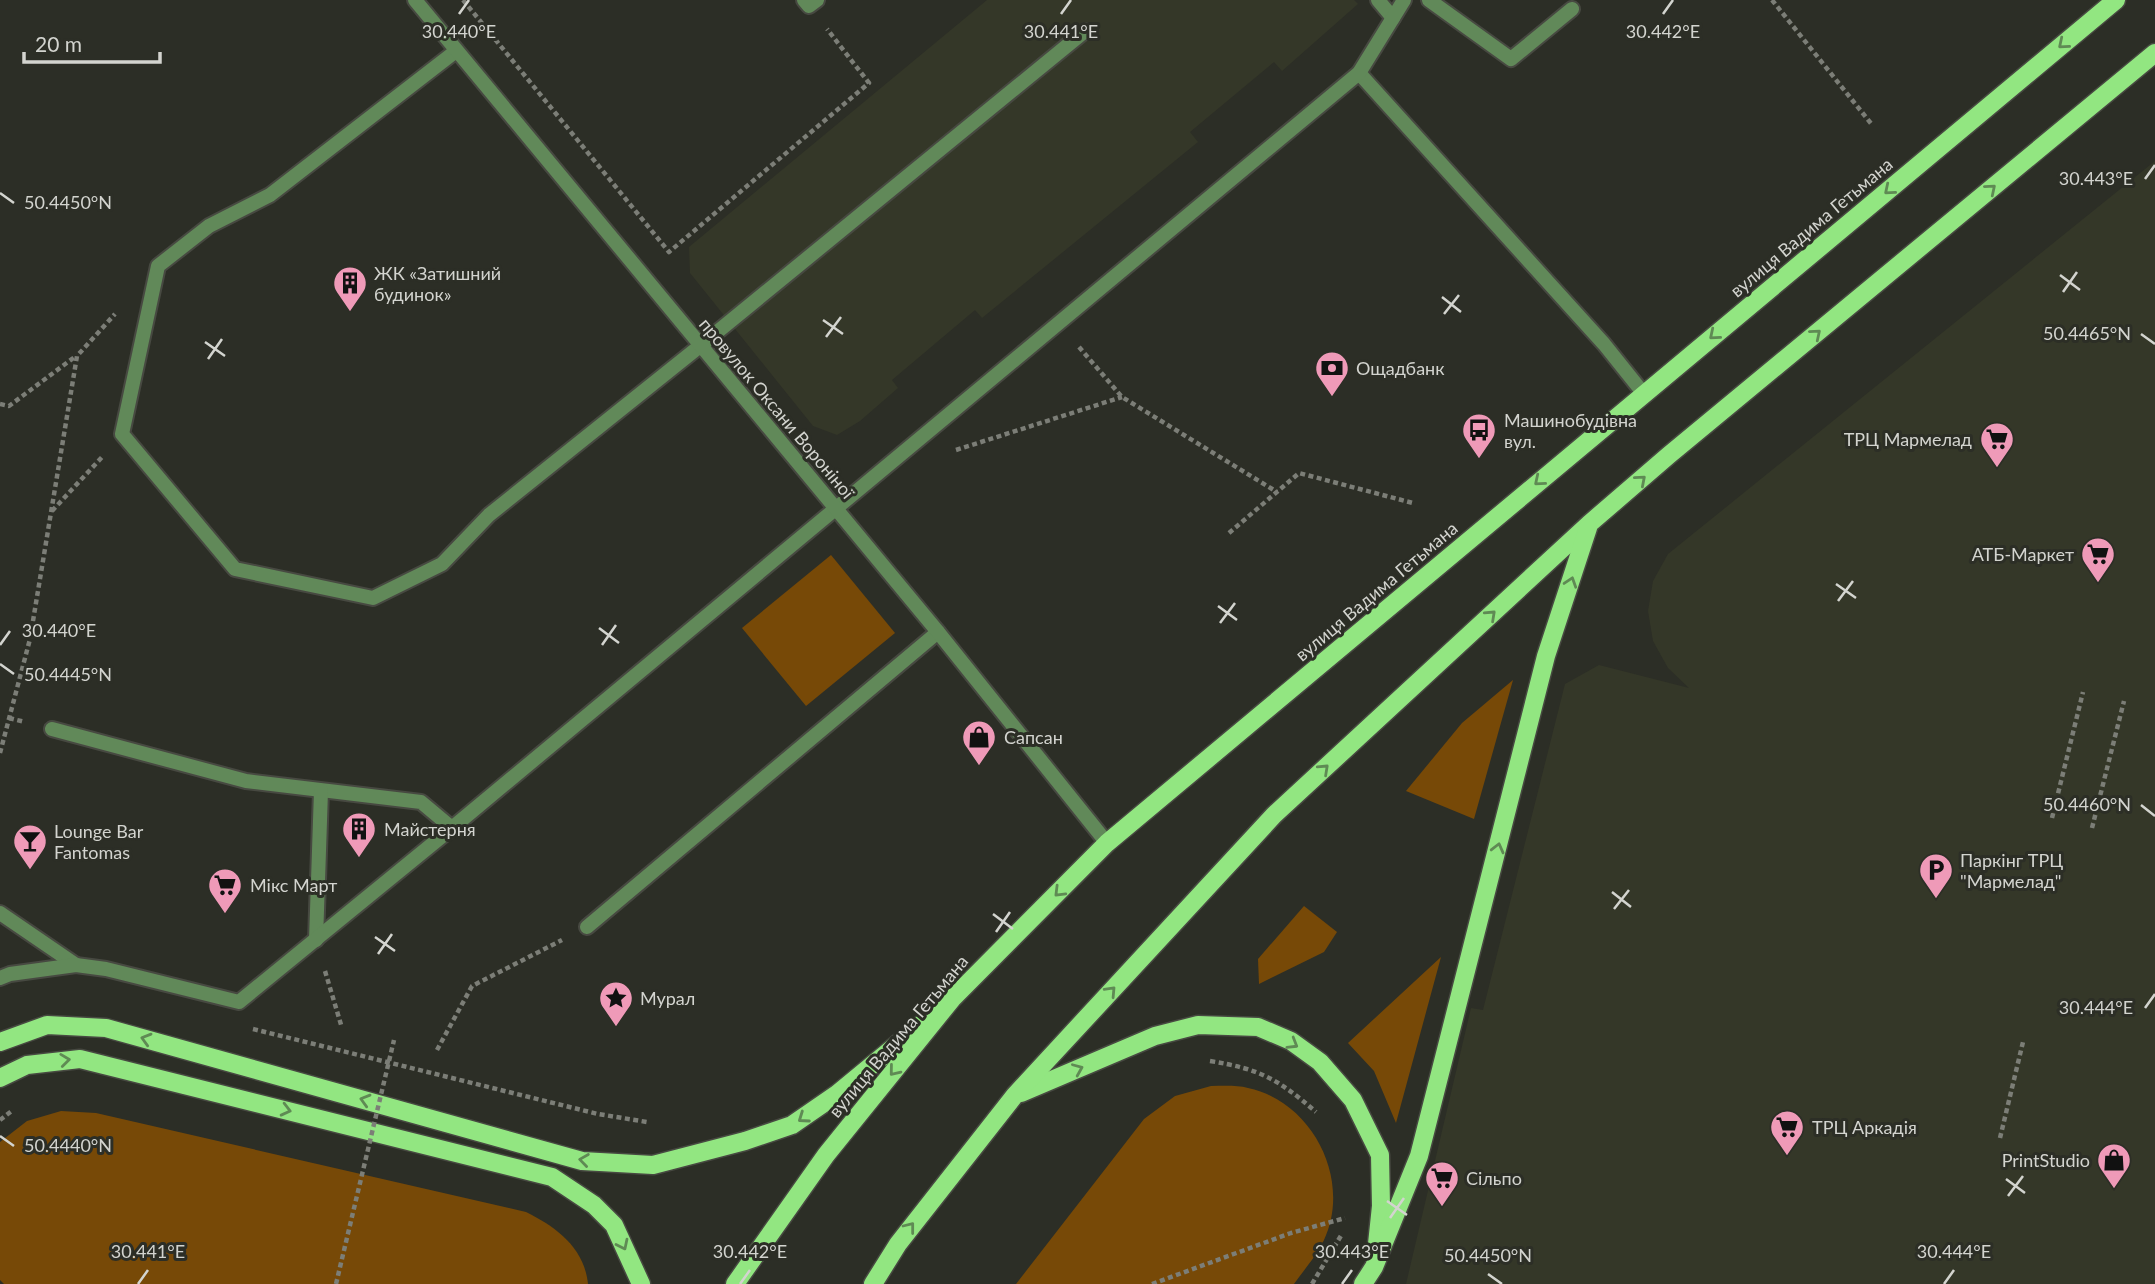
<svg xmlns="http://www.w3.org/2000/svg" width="2155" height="1284" font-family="Lato,sans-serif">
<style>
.built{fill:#343728}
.green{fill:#774907}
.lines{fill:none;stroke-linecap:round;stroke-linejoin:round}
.lane-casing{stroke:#474941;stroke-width:18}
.street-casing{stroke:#474941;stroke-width:18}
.primary-casing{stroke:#474941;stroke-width:21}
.path{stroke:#7c7e77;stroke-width:4.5;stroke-dasharray:5 3.5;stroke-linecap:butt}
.lane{stroke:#618959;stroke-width:14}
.street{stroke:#618959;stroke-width:14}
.primary{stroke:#92e681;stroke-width:18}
.path-bridge{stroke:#7c7e77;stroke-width:4.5;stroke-dasharray:5 3.5;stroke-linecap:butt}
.oneway{stroke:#5f8a54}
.ticks{fill:none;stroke:#d3d4cf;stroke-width:2.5}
.labels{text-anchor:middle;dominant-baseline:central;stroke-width:6;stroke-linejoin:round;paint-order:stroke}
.street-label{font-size:18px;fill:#d3d4cf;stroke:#2c2e26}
.poi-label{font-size:18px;fill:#d3d4cf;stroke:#2c2e26;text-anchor:start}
.ticks-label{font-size:18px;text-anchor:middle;fill:#d3d4cf;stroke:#2c2e26;stroke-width:6;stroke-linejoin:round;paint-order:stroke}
</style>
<rect width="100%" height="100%" fill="#2c2e26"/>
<!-- built -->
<g class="built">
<path d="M987,0h367l4,4 -76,67 -8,-9 -84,70 8,10 -216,176 -7,-8 -83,70 6,8 -38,33 -23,14 -24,-9 -123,-153 -1,-26z"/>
<path d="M2155,161v1123h-749l65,-276 12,2 82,-326 34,-19 90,23 -21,-20 -15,-27 -5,-30 5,-30 15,-27z"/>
</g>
<!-- green -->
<g class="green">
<path d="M831,555l64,78 -89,73 -64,-78z"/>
<path d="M1513,680l-39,139 -68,-28 56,-68z"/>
<path d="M1304,906l33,26 -13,20 -65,32 -1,-25z"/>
<path d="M1441,957l-45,166 -22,-52 -26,-28z"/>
<path d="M1211,1086c12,0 26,-1 37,2 65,14 104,92 76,152 -7,15 -20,30 -30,44h-278l128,-165 31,-23z"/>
<path d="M61,1111l35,2 430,99c30,15 58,35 62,72h-584l-4,-4v-138l27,-21z"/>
</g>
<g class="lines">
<!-- lane casing -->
<g class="lane-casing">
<g id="lane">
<path d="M804,0l5,6 8,-6"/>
<path d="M1378,0l15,18"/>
<path d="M1429,0l82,59 61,-50"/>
<path d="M456,51l-186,144 -61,31 -51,40 -36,168 113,135 138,29 69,-34 47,-49 211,-169 385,-315"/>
<path d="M1359,73l245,271 40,50"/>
<path d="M52,729l194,52 175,21 31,26 907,-755 45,-73"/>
<path d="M0,913l76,52"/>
<path d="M587,927l351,-295"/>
<path d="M316,940l5,-149"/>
<path d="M0,978l10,-4 66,-9 30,4 133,33 213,-174"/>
</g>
</g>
<!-- street casing -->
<g class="street-casing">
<path id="street" d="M415,0l523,632 169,211"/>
</g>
<!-- primary casing -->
<g class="primary-casing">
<g id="primary">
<path d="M0,1042l47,-17 59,3 476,133 71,4 92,-24 47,-16 45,-31 86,-71"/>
<path d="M0,1078l27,-13 53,-6 472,118 42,28 20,20 27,59"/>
<path d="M1021,1093l134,-57 43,-11 60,2 33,14 29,21 33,38 27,55 1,51 -4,38"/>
<path d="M735,1284l91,-129 126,-156 155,-156 1009,-843"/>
<path d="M873,1284l25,-40 117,-149 259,-280 315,-291 80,-69 486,-402"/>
<path d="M1363,1284l11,-17 45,-111 127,-500 42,-128"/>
</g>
</g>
<!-- path -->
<g class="path">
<path d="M463,0l206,252 200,-169 -42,-54"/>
<path d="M1772,0l101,126"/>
<path d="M1079,347l43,50 155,95"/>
<path d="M0,404l9,2 67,-50"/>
<path d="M956,450l166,-53"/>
<path d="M52,511l51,-55"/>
<path d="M1229,533l70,-60 114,30"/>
<path d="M9,718l16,4"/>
<path d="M0,753l30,-114 47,-283 38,-42"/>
<path d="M2052,818l31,-126"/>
<path d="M2092,828l32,-127"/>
<path d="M325,971l17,57"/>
<path d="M253,1029l345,85 49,8"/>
<path d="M437,1050l35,-64 90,-46"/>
<path d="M1210,1061c50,8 68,18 106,51"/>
<path d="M0,1120l13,-10"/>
<path d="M2000,1138l23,-96"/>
<path d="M1152,1284l139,-51 54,-15"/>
<path d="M1312,1284l30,-50"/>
</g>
<!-- lane -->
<use href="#lane" class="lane"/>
<!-- street -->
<use href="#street" class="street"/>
<!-- primary -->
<use href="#primary" class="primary"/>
<!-- path-bridge -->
<path class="path-bridge" d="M336,1284l58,-244"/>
</g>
<!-- one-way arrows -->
<defs><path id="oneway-chevron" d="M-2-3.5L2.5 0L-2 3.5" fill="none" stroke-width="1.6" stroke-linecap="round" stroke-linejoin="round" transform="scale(1.75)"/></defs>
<g class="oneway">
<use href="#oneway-chevron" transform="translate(2063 44) rotate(140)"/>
<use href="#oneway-chevron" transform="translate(1991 189) rotate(-40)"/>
<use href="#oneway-chevron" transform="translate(1889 190) rotate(140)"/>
<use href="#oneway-chevron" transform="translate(1816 334) rotate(-40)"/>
<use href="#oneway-chevron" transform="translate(1714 335) rotate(140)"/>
<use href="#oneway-chevron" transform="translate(1641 480) rotate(-41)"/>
<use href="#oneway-chevron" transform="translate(1539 481) rotate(140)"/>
<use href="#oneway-chevron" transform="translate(1571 582) rotate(-72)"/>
<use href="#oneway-chevron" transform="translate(1491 615) rotate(-43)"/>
<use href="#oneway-chevron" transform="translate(1324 769) rotate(-43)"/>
<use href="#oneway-chevron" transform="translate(1498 848) rotate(-76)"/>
<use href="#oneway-chevron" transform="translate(1059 892) rotate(135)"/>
<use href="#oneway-chevron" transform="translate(1111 991) rotate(-47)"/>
<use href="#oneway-chevron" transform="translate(146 1039) rotate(-164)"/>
<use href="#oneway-chevron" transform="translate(1293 1044) rotate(31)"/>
<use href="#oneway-chevron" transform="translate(65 1060) rotate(-7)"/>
<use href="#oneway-chevron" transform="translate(1078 1069) rotate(-23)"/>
<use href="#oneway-chevron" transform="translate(894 1071) rotate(129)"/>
<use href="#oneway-chevron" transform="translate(365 1100) rotate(-164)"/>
<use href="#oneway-chevron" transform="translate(286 1110) rotate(14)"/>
<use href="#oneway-chevron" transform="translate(803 1118) rotate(145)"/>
<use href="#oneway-chevron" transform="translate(584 1160) rotate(-172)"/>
<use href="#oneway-chevron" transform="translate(910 1227) rotate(-52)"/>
<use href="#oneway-chevron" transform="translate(623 1245) rotate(64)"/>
</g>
<!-- ticks -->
<path class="ticks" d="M459,14l10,-14M1061,14l10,-14M1663,14l10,-14M2145,179l10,-14M0,193l14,10M2060,275l20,15M2063,292l14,-20M1442,297l19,15M1444,314l15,-19M823,320l20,14M2141,334l14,10M826,337l15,-20M205,342l20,14M208,359l14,-20M1836,584l20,14M1838,601l15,-20M1218,606l19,14M1220,623l15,-20M599,628l20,15M0,645l10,-14M602,645l14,-20M0,664l14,10M2141,805l14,11M1612,892l19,15M1614,909l15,-19M993,914l20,15M996,932l14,-20M375,937l20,14M378,954l14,-20M2145,1008l10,-14M0,1136l14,10M2006,1179l19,14M2008,1196l15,-20M1387,1201l20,14M1390,1218l14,-20M1488,1274l14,10M138,1284l10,-14M740,1284l10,-14M1342,1284l10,-14M1944,1284l10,-14"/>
<!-- icons -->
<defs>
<g id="building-pin" transform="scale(1.75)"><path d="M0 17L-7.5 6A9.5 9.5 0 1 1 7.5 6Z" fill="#ef9ab8" stroke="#2c2e26"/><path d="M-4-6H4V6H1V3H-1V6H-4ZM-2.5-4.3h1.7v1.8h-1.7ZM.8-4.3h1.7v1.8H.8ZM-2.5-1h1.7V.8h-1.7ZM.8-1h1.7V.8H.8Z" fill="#111"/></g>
<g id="bank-pin" transform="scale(1.75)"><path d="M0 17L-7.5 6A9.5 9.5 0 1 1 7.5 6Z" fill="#ef9ab8" stroke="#2c2e26"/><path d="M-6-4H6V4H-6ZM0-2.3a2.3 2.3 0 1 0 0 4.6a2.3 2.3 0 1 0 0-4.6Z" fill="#111"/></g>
<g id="bus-pin" transform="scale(1.75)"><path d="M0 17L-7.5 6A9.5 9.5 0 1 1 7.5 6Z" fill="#ef9ab8" stroke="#2c2e26"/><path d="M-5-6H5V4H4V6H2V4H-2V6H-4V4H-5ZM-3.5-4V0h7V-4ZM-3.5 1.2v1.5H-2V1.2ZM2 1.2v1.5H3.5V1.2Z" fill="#111"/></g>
<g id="supermarket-pin" transform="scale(1.75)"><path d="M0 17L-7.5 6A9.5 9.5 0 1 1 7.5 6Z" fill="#ef9ab8" stroke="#2c2e26"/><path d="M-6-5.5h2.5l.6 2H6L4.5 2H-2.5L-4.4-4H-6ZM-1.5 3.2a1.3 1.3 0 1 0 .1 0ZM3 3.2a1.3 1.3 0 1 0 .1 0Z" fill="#111"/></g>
<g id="shop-pin" transform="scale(1.75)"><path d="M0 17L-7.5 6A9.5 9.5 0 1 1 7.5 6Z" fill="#ef9ab8" stroke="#2c2e26"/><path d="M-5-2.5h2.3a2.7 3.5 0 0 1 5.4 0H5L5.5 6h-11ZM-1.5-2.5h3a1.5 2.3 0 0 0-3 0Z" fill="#111"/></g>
<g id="bar-pin" transform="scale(1.75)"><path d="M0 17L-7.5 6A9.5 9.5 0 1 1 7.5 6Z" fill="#ef9ab8" stroke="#2c2e26"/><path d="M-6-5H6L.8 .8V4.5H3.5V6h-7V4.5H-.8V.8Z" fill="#111"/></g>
<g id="parking-pin" transform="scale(1.75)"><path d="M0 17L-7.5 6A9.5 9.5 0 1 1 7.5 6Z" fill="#ef9ab8" stroke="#2c2e26"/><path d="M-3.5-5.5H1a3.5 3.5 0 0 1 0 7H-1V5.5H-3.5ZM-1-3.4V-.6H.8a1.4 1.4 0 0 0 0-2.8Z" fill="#111"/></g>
<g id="sight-pin" transform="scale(1.75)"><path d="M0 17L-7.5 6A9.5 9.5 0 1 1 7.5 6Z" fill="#ef9ab8" stroke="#2c2e26"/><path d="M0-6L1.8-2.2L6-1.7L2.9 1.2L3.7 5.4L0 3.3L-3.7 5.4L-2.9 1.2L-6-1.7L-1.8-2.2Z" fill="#111"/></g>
</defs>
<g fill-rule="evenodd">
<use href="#building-pin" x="350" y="283"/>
<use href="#bank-pin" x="1332" y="368"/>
<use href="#bus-pin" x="1479" y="430"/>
<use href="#supermarket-pin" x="1997" y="439"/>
<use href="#supermarket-pin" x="2098" y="554"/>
<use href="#shop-pin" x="979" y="737"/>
<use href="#building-pin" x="359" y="829"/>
<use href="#bar-pin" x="30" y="841"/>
<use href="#parking-pin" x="1936" y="870"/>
<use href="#supermarket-pin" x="225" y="885"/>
<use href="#sight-pin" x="616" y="998"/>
<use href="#supermarket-pin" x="1787" y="1127"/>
<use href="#shop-pin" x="2114" y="1160"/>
<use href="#supermarket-pin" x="1442" y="1178"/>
</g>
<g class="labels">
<!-- street labels -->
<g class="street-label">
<text transform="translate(1811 227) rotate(-40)">вулиця Вадима Гетьмана</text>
<text transform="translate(777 408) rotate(50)">провулок Оксани Вороніної</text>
<text transform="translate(1376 591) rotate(-40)">вулиця Вадима Гетьмана</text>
<text transform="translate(898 1036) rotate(-50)">вулиця Вадима Гетьмана</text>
</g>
<!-- poi labels -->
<g class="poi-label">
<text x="374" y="273">ЖК «Затишний<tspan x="374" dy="21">будинок»</tspan></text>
<text x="1356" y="368">Ощадбанк</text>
<text x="1504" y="420">Машинобудівна<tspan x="1504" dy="21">вул.</tspan></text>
<text x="1972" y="439" text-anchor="end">ТРЦ Мармелад</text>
<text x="2074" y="554" text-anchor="end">АТБ-Маркет</text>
<text x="1004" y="737">Сапсан</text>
<text x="384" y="829">Майстерня</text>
<text x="54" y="831">Lounge Bar<tspan x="54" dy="21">Fantomas</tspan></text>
<text x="1960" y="860">Паркінг ТРЦ<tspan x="1960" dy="21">"Мармелад"</tspan></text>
<text x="250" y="885">Мікс Март</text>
<text x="640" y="998">Мурал</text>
<text x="1812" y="1127">ТРЦ Аркадія</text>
<text x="2090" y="1160" text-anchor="end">PrintStudio</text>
<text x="1466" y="1178">Сільпо</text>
</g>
</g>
<g class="ticks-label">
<text x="459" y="38">30.440°E</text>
<text x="1061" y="38">30.441°E</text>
<text x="1663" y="38">30.442°E</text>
<text x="2096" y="185">30.443°E</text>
<text x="68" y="209">50.4450°N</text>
<text x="2087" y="340">50.4465°N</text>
<text x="59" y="637">30.440°E</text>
<text x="68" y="681">50.4445°N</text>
<text x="2087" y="811">50.4460°N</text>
<text x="2096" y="1014">30.444°E</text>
<text x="68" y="1152">50.4440°N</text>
<text x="148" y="1258">30.441°E</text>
<text x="750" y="1258">30.442°E</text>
<text x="1352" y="1258">30.443°E</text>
<text x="1954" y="1258">30.444°E</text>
<text x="1488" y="1262">50.4450°N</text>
</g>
<!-- scale -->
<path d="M24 52v10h136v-10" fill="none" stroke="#d3d4cf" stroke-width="3.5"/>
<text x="35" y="52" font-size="21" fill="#d3d4cf" stroke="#2c2e26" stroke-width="5" paint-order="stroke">20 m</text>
</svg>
